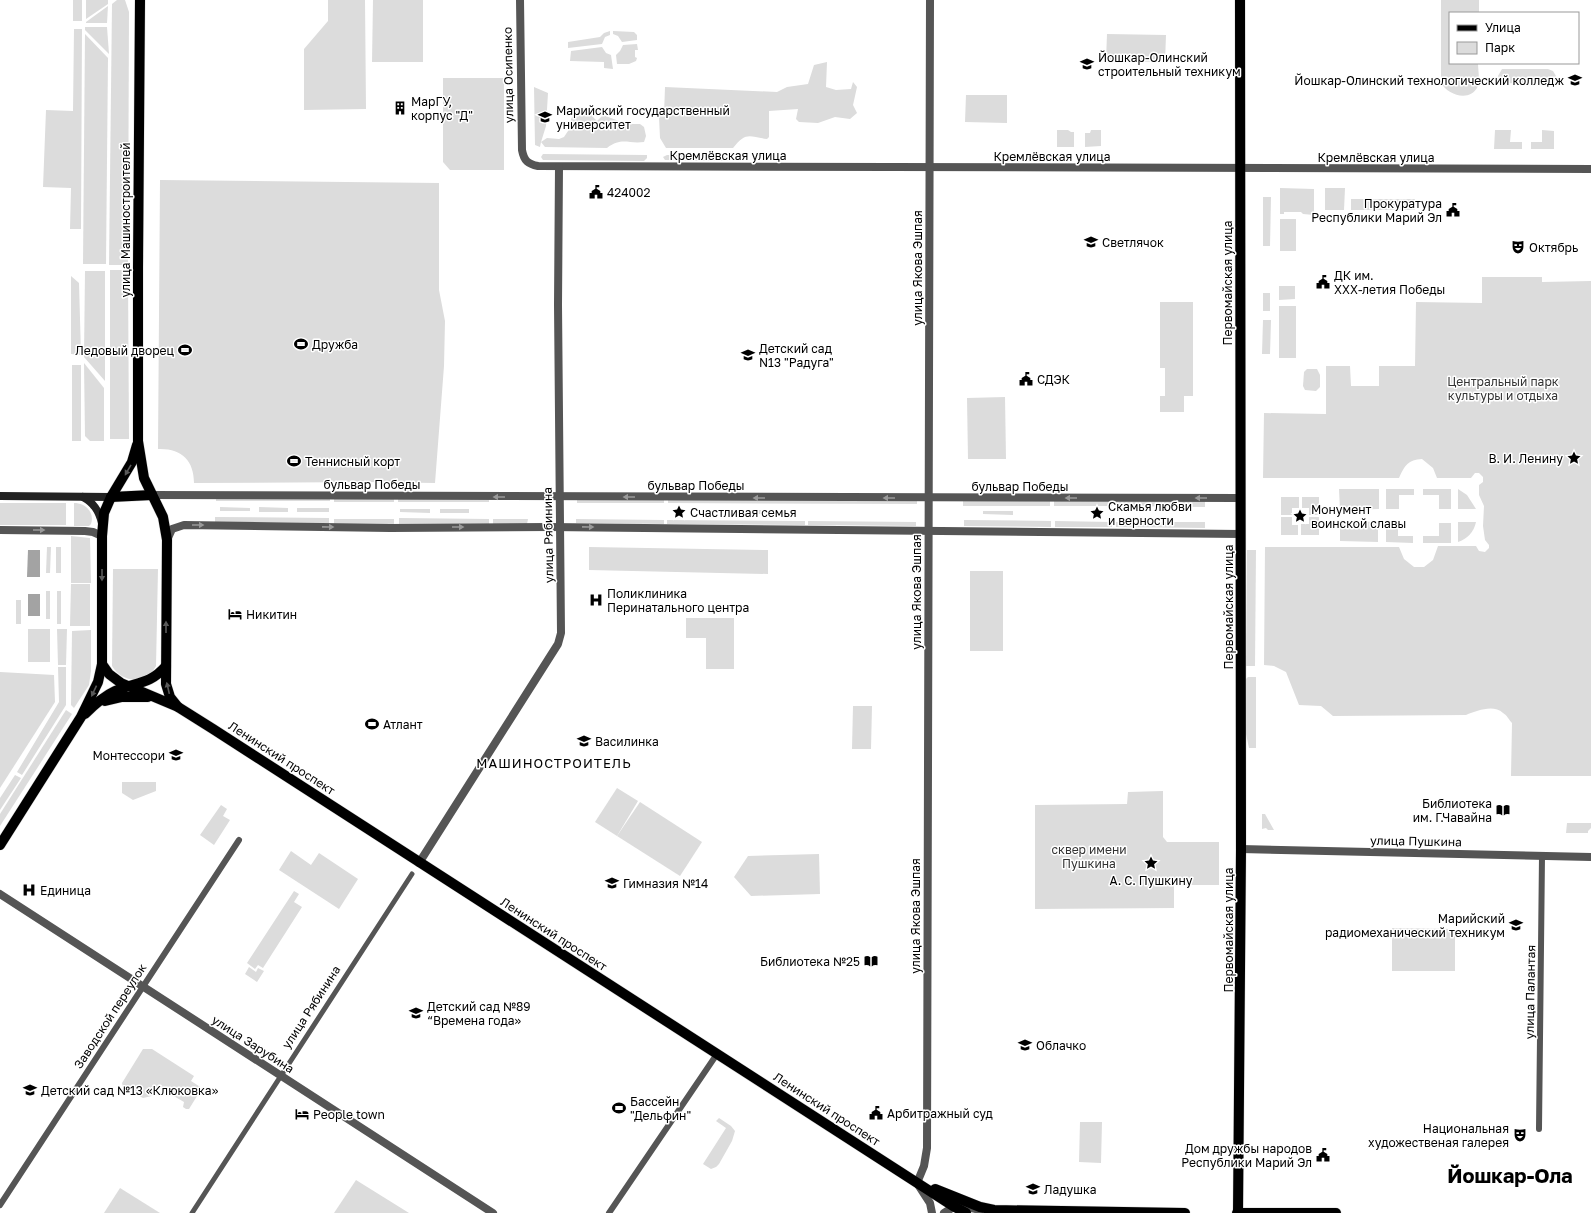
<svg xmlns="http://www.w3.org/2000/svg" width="1591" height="1213" font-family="'Golos Text',sans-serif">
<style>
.green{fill:#dcdcdc}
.water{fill:#a3a3a3}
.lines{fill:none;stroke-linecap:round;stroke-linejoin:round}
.primary-casing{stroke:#dbdbdb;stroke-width:11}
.pedestrian{stroke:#555;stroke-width:5}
.minor{stroke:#555;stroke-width:6}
.tertiary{stroke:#555;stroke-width:8}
.secondary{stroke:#222;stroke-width:8}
.primary{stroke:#000;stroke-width:10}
.oneway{fill:#595959}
.oneway2{fill:#999}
.labels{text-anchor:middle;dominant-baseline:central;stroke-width:3;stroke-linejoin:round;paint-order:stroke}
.poi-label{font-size:12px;fill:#000;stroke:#fff;text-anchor:start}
.street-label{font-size:12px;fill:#000;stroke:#fff}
.park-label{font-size:12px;fill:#333;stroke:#fff}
.neighbourhood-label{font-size:13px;letter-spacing:1px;fill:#000;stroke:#fff}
.town-label{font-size:20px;font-weight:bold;fill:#000;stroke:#fff}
</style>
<rect width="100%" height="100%" fill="#fff"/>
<!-- green -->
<g class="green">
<rect x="73" y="0" width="9" height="21"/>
<path d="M86,0h22v4l-22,15z"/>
<path d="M117,0h8l4,12 -1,251 -4,2h-15l3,-261z"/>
<path d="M328,0h37l1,109 -62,1v-61l24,-28z"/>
<path d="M373,0h50v62h-51z"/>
<path d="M1441,0h38v13h-29v50h28c0,6 2,17 0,23 -8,17 -30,9 -37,-3z"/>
<path d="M108,6l-1,17h-21v-1z"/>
<path d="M85,27h22l2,27 -24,-24z"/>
<path d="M74,29h8l-1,200h-11l1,-41 -28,-1 3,-77 27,1z"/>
<path d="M610,31v4l-5,2 -3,7 -34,4v-6l32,-5 4,-4z"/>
<path d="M613,31l21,1 3,3v5l-15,2 -4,-6 -5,-2z"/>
<path d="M85,34l23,24 -2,206h-23z"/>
<path d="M1107,34l59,1 -1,27 -59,-1z"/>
<path d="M637,44l1,6h-3v7l2,1 -1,3 -7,3h-12l-1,-9 4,-4 3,-6z"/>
<path d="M602,47l4,6 5,2 2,14 -9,-1v-6l-34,-1 1,-10z"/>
<path d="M827,62l-1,25 10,3 15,-1 2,-7 4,5 -4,18 4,8 -7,6 -15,-2 -17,6 -19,-1 -3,-3 2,-10 -29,2v26l-2,2c-19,-3 -21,-7 -34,9h-67l-6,-10 -1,-21 5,-2 1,-28 112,5 10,-5 21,-3 6,-19z"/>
<path d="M1502,69h46l5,2 3,5 -2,6 -5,2 -48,-1 -3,-7z"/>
<path d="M443,78h61v92h-54l-7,-8z"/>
<path d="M534,87l14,6 -2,33 -5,16 6,-4 12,1 5,-2 6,-9 1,-9 7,-12 9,1 6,3 -1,5 5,5 6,-6 24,9h13l4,3 2,9 -2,6c-17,2 -22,-5 -37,6l-62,-1 -4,-5 -1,5 -5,-2z"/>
<path d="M966,95h41v28l-42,-1z"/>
<path d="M1057,130h11l3,2h3v15h-17z"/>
<path d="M1091,130h10v16l-16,1v-14h5z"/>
<path d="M1495,130h16l-1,12h12v7h-28z"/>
<path d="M1542,130l12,1v18h-23v-7h11z"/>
<path d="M543,154l104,1v3l-3,3 -101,-1 -2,-3z"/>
<path d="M667,155l64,1 1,3 -2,2 -65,-1 -2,-3z"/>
<path d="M160,180l279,3v107l6,31 -1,45 -9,117 -66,-1 -175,1c0,-23 -13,-35 -36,-34z"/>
<path d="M1280,188l34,1v26l-11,-1 -2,-2h-17v2h-4z"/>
<path d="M1325,188h20l-1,22h-19z"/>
<path d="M1263,197h8l-1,49h-7z"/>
<rect x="1351" y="199" width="64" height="11"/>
<rect x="1280" y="219" width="16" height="32"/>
<path d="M110,270h15l3,4 1,165h-19z"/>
<path d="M85,271h20v110l-21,-24z"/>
<path d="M71,276l8,7 2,72 -10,-1z"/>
<path d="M1482,277h60v5l49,-1v495h-80l1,-53c-3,-3 -5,-8 -9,-10 -10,-9 -26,-2 -37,2l-133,1 -12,-10 -22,-1 -13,-33 -12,-6 -10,-1 1,-118h134l5,12 10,8h10l9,-7 5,-14h38l3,5 6,1 4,-4v-3l-4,-5 -2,-14 1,-20 -5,-11v-10l4,-3v-5l-4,-4h-4l-4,5h-34l-4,-10 -11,-9c-14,1 -17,6 -23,19h-136l1,-65 62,1v-48h24l1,20h28v-20h36l1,-64 66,1z"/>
<path d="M1279,286h16v13l-16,1z"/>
<rect x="1263" y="293" width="7" height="18"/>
<path d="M1160,302h33v94h-9v16h-24v-16h5v-28h-5z"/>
<rect x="1279" y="306" width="17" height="52"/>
<path d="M1263,320h8l-1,34h-8z"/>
<path d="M84,363l20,25v53h-14l-5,-5z"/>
<rect x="72" y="365" width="9" height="76"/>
<path d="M1307,369h10l3,6v12l-4,4 -11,-1 -2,-4 1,-14z"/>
<path d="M1005,397l1,62h-38l-1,-61z"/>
<path d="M1339,489h40v20l-39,1z"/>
<path d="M1386,489h28v6h-15v14h-13z"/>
<path d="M1423,489h28v20h-12v-14h-16z"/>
<path d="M1458,489l9,6 9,14h-18z"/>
<path d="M216,496l114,1v4h-114z"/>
<path d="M334,497l60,1v4h-60z"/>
<path d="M1281,497h18v11h-7v7h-11z"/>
<path d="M1302,497h17v18h-10v-7h-7z"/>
<rect x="398" y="498" width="91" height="4"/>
<rect x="577" y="499" width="87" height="4"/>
<path d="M668,499l249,1v4l-249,-1z"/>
<rect x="963" y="500" width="87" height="6"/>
<rect x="1054" y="500" width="58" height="6"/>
<path d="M1116,500l89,1v6l-89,-1z"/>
<rect x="0" y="503" width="66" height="22"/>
<path d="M74,503c11,0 21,9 17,21l-2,2h-15z"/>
<path d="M220,507l30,1v3h-30z"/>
<path d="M259,507l29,1v4h-29z"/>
<rect x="297" y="508" width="32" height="4"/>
<path d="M400,509h30v4l-30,-1z"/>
<rect x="440" y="509" width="29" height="4"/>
<rect x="733" y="510" width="32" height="4"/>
<path d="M983,511h30v4l-30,-1z"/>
<path d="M215,517l114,1v5l-114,-1z"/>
<path d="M1281,517h11v8h6v10h-17z"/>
<path d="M1309,517h10v18h-18v-11h8z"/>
<path d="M399,518l90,1v5h-90z"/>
<rect x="334" y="519" width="60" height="5"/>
<path d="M493,519h35l-1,5h-34z"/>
<path d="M576,519l88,1v4l-88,-1z"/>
<path d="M667,520l138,1v4l-138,-1z"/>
<path d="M964,520l87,1v6l-87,-1z"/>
<path d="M808,521l108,1v4l-108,-1z"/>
<path d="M1055,521l57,1v5h-57z"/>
<path d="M1340,521l38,1v20l-38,-1z"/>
<path d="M1116,522h89v6l-89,-1z"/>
<path d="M1458,522h18c-2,10 -9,17 -18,20z"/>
<path d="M1386,523h12v13h15v7l-27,-1z"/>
<path d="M1439,523h12v20h-28v-7h16z"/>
<path d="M71,536l19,2 1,45h-20z"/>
<path d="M47,547h4l-1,26h-4z"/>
<rect x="56" y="547" width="5" height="26"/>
<path d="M589,547l179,3v24l-179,-4z"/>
<path d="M1247,550h9l-1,116h-9z"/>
<path d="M113,569h45l-2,97c-10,18 -33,18 -44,0z"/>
<rect x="970" y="571" width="33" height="80"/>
<path d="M71,584h19v42h-20z"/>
<rect x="46" y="591" width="4" height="28"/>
<rect x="57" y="591" width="4" height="33"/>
<rect x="16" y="600" width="5" height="24"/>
<path d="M686,618h48v51h-28v-31h-20z"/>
<rect x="28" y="629" width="22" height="33"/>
<path d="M57,629h10l-1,36h-8z"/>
<path d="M91,630v41l-2,14 -15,23 -3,-3 1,-74z"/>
<path d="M58,667h8v38l-44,70 -5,-3 42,-70z"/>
<path d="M0,672l54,3 1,27 -55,86z"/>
<path d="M1248,677h8v71h-7l-3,-14v-55z"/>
<path d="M853,706h19l-1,43h-19z"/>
<path d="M66,710l6,4 -72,112v-12z"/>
<path d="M15,775l6,3 -21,32v-12z"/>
<path d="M122,782h34v9l-23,9 -11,-7z"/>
<path d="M617,788l21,13 -21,35 -22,-14z"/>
<path d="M1163,791v46l4,5h52v43h-45v23l-139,1v-104l92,-1 1,-12z"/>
<path d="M640,802l62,40 -22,34 -63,-40z"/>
<path d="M221,805l6,4 -4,7 7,4 -16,25 -14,-10z"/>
<path d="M1262,814h3l9,16h-6l-2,-2 -4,1z"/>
<path d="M1567,823h24v5l-3,3v2h-22z"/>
<path d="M291,851l20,14 8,-12 39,26 -19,30 -60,-39z"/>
<path d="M819,854l1,40 -69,2 -17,-19 14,-21z"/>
<path d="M294,891l5,3 -5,8 8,5 -39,61 -5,-3 -3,4 -8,-6z"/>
<path d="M1392,928l63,1v42h-63z"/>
<path d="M249,967l7,5 2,-4 6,3 -7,11 -12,-8z"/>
<path d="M143,1049h9l42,27 -3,5 11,7 -13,21h-3l-3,-2 1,-5 -24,-14 -4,7 -13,3 -20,-11 -1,-4z"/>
<path d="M719,1118l12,8 4,5 -3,10 -13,23 -3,3 -5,2 -8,-5 23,-36 -10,-7z"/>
<path d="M1080,1122h22l-1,41 -22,-1z"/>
<path d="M356,1180l53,33h-75z"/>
<path d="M120,1188l40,25h-56z"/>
</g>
<!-- water -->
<g class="water">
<path d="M28,550h12v27h-13z"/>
<rect x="28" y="594" width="12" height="22"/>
</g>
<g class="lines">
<!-- primary casing -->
<g class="primary-casing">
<g id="primary">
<path d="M140,0l-2,268v173l6,37 19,39 4,23 -1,144 4,13 8,10"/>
<path d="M111,497l41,-2"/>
<path d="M102,664l7,10 12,9 57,24 35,22 740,477 13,7"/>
<path d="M105,701l17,-4h26"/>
<path d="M85,714c9,-9 19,-18 30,-23 20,-9 35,-6 51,-25"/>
<path d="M0,845l81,-128 17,-35 4,-18v-128l2,-23 7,-16 21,-35 5,-17"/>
<path d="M935,1189l45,18 14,3 191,3"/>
<path d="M1237,1213h99"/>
<path d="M1238,1213l3,-364 -1,-849"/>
</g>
</g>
<!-- pedestrian -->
<path class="pedestrian" d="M192,1213l220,-339"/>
<!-- minor -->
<g class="minor">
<path d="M1539,1129l3,-273"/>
<path d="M0,1205l239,-365"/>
<path d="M609,1213l108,-159"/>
</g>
<!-- tertiary -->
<g class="tertiary">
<path d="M520,0l2,150c2,11 6,14 16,16l1053,3"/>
<path d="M930,0l-3,1148 -3,18 -7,17 13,20 2,10"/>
<path d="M152,495l1088,3"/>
<path d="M0,530l85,1 8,1 9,4"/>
<path d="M167,540l5,-11 12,-4 206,3 159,-1 692,7"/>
<path d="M1241,849l350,8"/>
<path d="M419,863l132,-208 7,-11 3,-11 -3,-328 1,-138"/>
<path d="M0,894l493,319"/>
<path d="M944,1213l13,-8 23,5"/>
</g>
<!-- secondary -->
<g class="secondary">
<path d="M0,496l111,1"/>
<path d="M83,497c11,6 16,14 19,26"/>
</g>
<!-- primary -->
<use href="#primary" class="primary"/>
</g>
<!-- one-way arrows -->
<defs><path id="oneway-solid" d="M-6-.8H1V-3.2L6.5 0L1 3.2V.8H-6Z"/></defs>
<g class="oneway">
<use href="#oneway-solid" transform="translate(128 470) rotate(120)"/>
<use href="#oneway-solid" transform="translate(102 575) rotate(90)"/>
<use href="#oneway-solid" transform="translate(166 627) rotate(-90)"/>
<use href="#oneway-solid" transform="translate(168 688) rotate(-103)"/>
<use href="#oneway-solid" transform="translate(94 691) rotate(115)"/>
</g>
<g class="oneway2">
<use href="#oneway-solid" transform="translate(499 497) rotate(-180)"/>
<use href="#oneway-solid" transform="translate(629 497) rotate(-180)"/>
<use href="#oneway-solid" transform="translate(759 498) rotate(-180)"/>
<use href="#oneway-solid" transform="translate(889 498) rotate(-180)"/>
<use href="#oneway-solid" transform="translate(1071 498) rotate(-180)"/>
<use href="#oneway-solid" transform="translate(1201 498) rotate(-180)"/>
<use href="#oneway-solid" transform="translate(198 525)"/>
<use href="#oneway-solid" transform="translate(328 527) rotate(1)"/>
<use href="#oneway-solid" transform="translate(458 527)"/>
<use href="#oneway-solid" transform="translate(588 527) rotate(1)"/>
<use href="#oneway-solid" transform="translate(39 530)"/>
</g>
<!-- icons -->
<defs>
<g id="university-bare" transform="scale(1.08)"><path d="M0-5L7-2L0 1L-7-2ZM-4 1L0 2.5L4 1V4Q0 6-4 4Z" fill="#000" stroke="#fff" stroke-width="2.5" paint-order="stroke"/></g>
<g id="building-bare" transform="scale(1.08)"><path d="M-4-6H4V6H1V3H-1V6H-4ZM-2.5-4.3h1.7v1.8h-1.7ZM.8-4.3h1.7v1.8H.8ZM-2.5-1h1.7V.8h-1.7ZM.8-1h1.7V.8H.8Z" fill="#000" stroke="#fff" stroke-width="2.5" paint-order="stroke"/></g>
<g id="civic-bare" transform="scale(1.08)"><path d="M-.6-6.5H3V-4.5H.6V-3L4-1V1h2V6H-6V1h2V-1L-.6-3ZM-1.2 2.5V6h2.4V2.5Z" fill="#000" stroke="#fff" stroke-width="2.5" paint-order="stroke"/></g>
<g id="school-bare" transform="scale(1.08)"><path d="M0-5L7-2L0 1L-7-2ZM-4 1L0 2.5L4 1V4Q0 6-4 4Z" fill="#000" stroke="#fff" stroke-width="2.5" paint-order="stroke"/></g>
<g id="theatre-bare" transform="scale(1.08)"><path d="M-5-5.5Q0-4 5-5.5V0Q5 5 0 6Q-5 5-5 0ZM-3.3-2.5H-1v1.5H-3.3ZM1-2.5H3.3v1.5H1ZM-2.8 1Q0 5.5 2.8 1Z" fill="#000" stroke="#fff" stroke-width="2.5" paint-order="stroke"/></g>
<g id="stadium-bare" transform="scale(1.08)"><path d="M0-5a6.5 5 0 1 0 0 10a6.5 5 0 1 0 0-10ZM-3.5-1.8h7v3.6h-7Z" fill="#000" stroke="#fff" stroke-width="2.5" paint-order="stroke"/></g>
<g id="sight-bare" transform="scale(1.08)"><path d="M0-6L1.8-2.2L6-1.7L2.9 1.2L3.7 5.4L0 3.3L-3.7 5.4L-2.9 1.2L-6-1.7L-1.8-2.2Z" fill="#000" stroke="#fff" stroke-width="2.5" paint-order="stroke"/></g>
<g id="hospital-bare" transform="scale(1.08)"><path d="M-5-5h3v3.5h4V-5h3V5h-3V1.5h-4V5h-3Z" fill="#000" stroke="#fff" stroke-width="2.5" paint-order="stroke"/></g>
<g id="hotel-bare" transform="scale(1.08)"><path d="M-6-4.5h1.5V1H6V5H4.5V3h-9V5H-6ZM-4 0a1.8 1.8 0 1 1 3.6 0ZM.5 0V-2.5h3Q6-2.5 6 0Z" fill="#000" stroke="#fff" stroke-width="2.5" paint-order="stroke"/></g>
<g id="library-bare" transform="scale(1.08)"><path d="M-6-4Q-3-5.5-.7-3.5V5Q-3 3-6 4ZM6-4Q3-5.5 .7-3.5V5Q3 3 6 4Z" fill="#000" stroke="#fff" stroke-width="2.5" paint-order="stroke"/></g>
</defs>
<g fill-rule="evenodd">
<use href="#university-bare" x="1087" y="64"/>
<use href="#university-bare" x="1575" y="80"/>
<use href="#building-bare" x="400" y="108"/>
<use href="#university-bare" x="545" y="117"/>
<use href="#civic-bare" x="596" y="192"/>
<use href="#civic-bare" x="1453" y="210"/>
<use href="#school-bare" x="1091" y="242"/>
<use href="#theatre-bare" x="1518" y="247"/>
<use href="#civic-bare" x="1323" y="282"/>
<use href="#stadium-bare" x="301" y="344"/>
<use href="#stadium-bare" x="185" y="350"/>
<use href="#school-bare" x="748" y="355"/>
<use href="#civic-bare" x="1026" y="379"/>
<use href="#sight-bare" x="1574" y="458"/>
<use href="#stadium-bare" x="294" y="461"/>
<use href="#sight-bare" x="679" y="512"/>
<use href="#sight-bare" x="1097" y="513"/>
<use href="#sight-bare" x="1300" y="516"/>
<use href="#hospital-bare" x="596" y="600"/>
<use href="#hotel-bare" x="235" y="614"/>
<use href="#stadium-bare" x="372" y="724"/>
<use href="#school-bare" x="584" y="741"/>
<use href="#school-bare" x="176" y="755"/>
<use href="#library-bare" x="1503" y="810"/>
<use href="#sight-bare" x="1151" y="863"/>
<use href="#school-bare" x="612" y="883"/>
<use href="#hospital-bare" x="29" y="890"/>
<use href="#university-bare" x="1516" y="925"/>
<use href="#library-bare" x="871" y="961"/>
<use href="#school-bare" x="416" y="1013"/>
<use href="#school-bare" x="1025" y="1045"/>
<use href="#school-bare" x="30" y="1090"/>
<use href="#stadium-bare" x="619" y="1108"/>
<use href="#civic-bare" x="876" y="1113"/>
<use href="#hotel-bare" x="302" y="1114"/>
<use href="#theatre-bare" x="1520" y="1135"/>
<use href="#civic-bare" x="1323" y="1155"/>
<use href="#school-bare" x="1033" y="1189"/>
</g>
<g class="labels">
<!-- poi labels -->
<g class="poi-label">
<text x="1098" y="57">Йошкар-Олинский<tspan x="1098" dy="14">строительный техникум</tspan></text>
<text x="1564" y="80" text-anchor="end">Йошкар-Олинский технологический колледж</text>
<text x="411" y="101">МарГУ,<tspan x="411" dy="14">корпус "Д"</tspan></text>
<text x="556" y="110">Марийский государственный<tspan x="556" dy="14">университет</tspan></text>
<text x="607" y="192">424002</text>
<text x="1442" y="203" text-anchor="end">Прокуратура<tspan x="1442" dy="14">Республики Марий Эл</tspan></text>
<text x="1102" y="242">Светлячок</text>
<text x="1529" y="247">Октябрь</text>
<text x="1334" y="275">ДК им.<tspan x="1334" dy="14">ХХХ-летия Победы</tspan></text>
<text x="312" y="344">Дружба</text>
<text x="759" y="348">Детский сад<tspan x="759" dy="14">N13 "Радуга"</tspan></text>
<text x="174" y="350" text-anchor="end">Ледовый дворец</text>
<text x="1037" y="379">СДЭК</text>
<text x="1563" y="458" text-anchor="end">В. И. Ленину</text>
<text x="305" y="461">Теннисный корт</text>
<text x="1108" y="506">Скамья любви<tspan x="1108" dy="14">и верности</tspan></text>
<text x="1311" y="509">Монумент<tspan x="1311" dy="14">воинской славы</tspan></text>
<text x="690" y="512">Счастливая семья</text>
<text x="607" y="593">Поликлиника<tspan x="607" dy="14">Перинатального центра</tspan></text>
<text x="246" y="614">Никитин</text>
<text x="383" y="724">Атлант</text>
<text x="595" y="741">Василинка</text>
<text x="165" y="755" text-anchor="end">Монтессори</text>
<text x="1492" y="803" text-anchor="end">Библиотека<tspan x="1492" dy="14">им. Г.Чавайна</tspan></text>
<text x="1151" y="880" text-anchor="middle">А. С. Пушкину</text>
<text x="623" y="883">Гимназия №14</text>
<text x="40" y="890">Единица</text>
<text x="1505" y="918" text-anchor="end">Марийский<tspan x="1505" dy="14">радиомеханический техникум</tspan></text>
<text x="860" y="961" text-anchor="end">Библиотека №25</text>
<text x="427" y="1006">Детский сад №89<tspan x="427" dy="14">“Времена года»</tspan></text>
<text x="1036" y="1045">Облачко</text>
<text x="41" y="1090">Детский сад №13 «Клюковка»</text>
<text x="630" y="1101">Бассейн<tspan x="630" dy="14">"Дельфин"</tspan></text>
<text x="887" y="1113">Арбитражный суд</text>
<text x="313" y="1114">People town</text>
<text x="1509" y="1128" text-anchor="end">Национальная<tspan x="1509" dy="14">художественая галерея</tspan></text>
<text x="1312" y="1148" text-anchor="end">Дом дружбы народов<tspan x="1312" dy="14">Республики Марий Эл</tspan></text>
<text x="1044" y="1189">Ладушка</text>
</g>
<!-- street labels -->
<g class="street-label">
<text transform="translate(508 75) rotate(-91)">улица Осипенко</text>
<text x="728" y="155">Кремлёвская улица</text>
<text x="1052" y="156">Кремлёвская улица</text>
<text x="1376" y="157">Кремлёвская улица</text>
<text transform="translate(125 220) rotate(-90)">улица Машиностроителей</text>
<text transform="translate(917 268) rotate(-90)">улица Якова Эшпая</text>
<text transform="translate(1227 283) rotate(-90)">Первомайская улица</text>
<text x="372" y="484">бульвар Победы</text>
<text x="696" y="485">бульвар Победы</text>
<text x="1020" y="486">бульвар Победы</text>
<text transform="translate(548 535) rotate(-91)">улица Рябинина</text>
<text transform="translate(916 592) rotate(-90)">улица Якова Эшпая</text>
<text transform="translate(1228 607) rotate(-90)">Первомайская улица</text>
<text transform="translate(282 758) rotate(33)">Ленинский проспект</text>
<text transform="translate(1416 841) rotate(1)">улица Пушкина</text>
<text transform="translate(915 916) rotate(-90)">улица Якова Эшпая</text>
<text transform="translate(1228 930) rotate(-90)">Первомайская улица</text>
<text transform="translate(554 934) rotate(33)">Ленинский проспект</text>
<text transform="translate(1530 992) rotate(-89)">улица Палантая</text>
<text transform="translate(311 1007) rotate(-57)">улица Рябинина</text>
<text transform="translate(110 1016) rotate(-57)">Заводской переулок</text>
<text transform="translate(253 1044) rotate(33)">улица Зарубина</text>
<text transform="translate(827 1109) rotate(33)">Ленинский проспект</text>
</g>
<!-- park labels -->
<g class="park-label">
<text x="1503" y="381">Центральный парк<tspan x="1503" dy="14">культуры и отдыха</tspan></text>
<text x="1089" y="849">сквер имени<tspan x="1089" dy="14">Пушкина</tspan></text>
</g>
<!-- neighbourhood labels -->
<g class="neighbourhood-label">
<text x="554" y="763">МАШИНОСТРОИТЕЛЬ</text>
</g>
<!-- town labels -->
<g class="town-label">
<text x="1510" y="1175">Йошкар-Ола</text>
</g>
</g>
<!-- legend -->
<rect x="1449" y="12" width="130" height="52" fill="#ffffff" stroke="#999999"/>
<rect x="1457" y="25" width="20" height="6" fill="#000000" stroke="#999999"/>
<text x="1485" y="32" font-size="12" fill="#000000">Улица</text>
<rect x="1457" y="42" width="20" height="12" fill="#dcdcdc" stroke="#999999"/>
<text x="1485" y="52" font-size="12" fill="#000000">Парк</text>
</svg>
